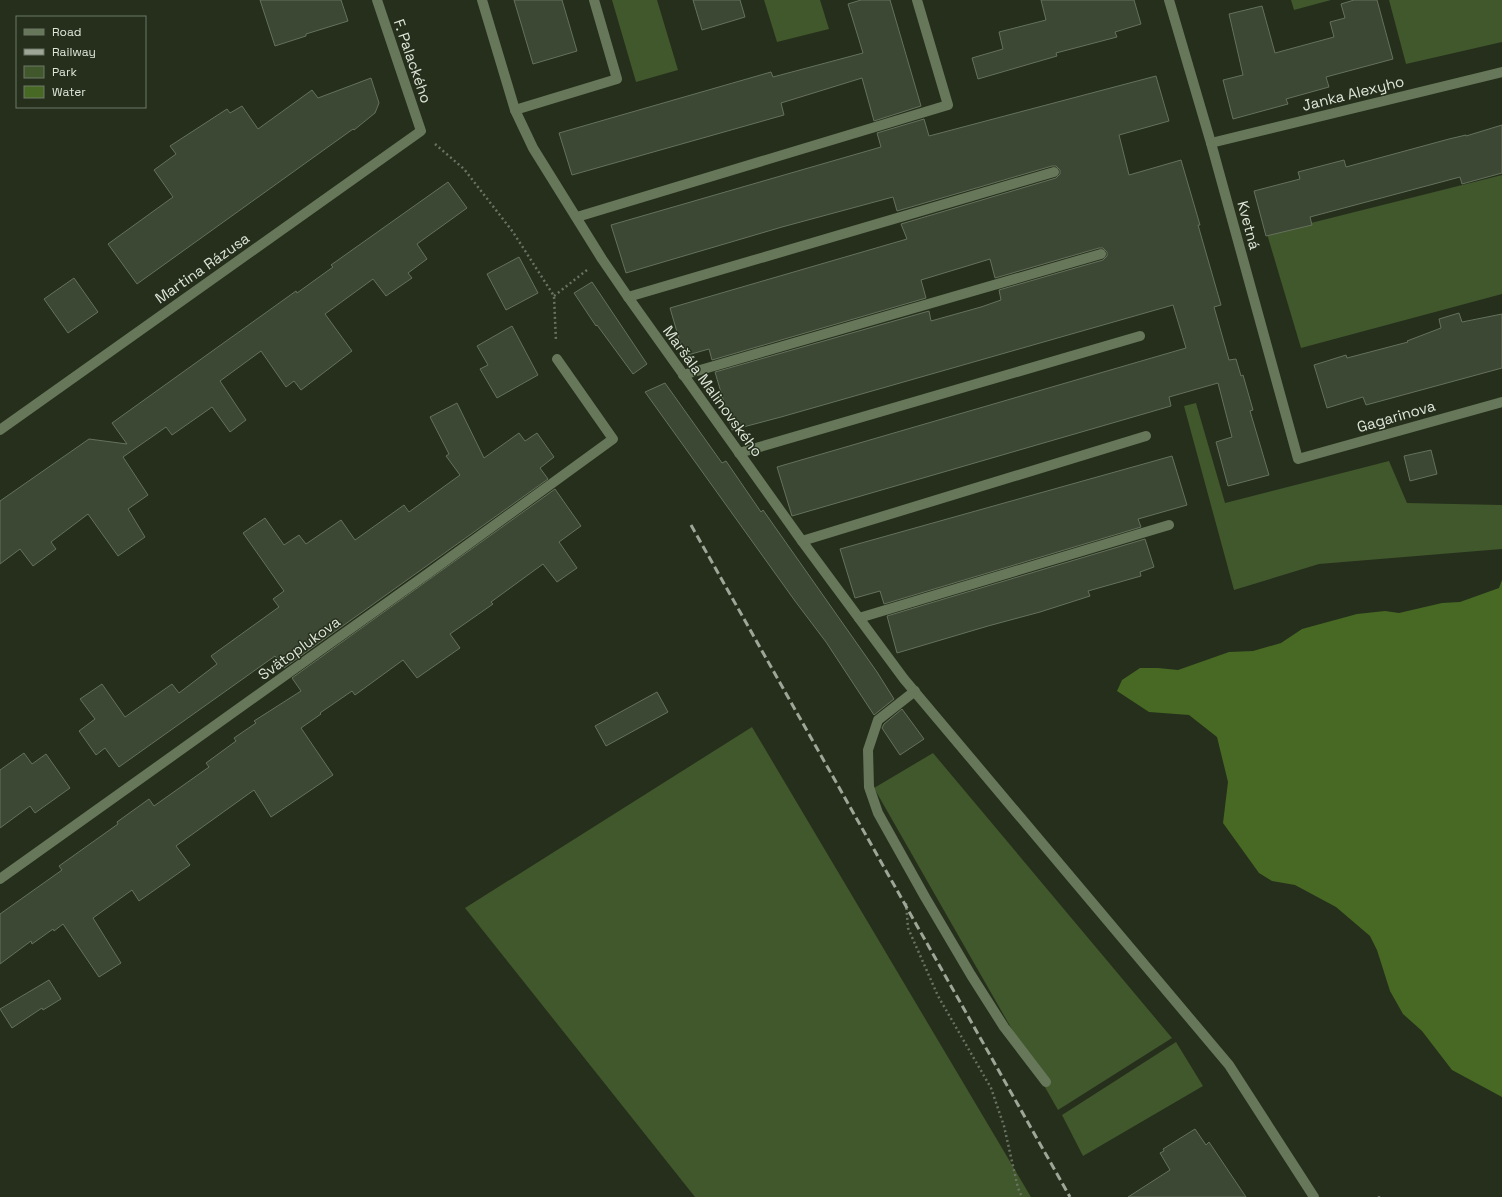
<svg xmlns="http://www.w3.org/2000/svg" width="1502" height="1197" font-family="'Space Grotesk',sans-serif">
<style>
.green{fill:#41572c}
.water{fill:#476923}
.building{fill:#3d4834;stroke:#65715c}
.lines{fill:none;stroke-linecap:round;stroke-linejoin:round}
.path{stroke:#6a7363;stroke-width:2.5;stroke-dasharray:2 3;stroke-linecap:butt}
.minor{stroke:#677759;stroke-width:10}
.rail{stroke:#9ea697;stroke-width:3;stroke-dasharray:8 4;stroke-linecap:butt}
.labels{text-anchor:middle;dominant-baseline:central;stroke-width:3;stroke-linejoin:round;paint-order:stroke}
.street-label{font-size:15px;fill:#dee5d9;stroke:#252f1c}
</style>
<rect width="100%" height="100%" fill="#252f1c"/>
<!-- green -->
<g class="green">
<path d="M612,0h45l21,70 -42,12z"/>
<path d="M764,0h56l9,29 -52,13z"/>
<path d="M1291,0h40l-37,10z"/>
<path d="M1389,0h113v42l-96,22z"/>
<path d="M1502,175v119l-201,54 -34,-114z"/>
<path d="M1196,403l29,100 164,-42 18,42 95,2v44l-183,15 -85,26 -50,-184z"/>
<path d="M752,727l279,470h-336l-230,-289z"/>
<path d="M933,753l239,285 -114,72 -184,-322z"/>
<path d="M1176,1042l27,44 -120,70 -21,-41z"/>
</g>
<!-- water -->
<path class="water" d="M1502,580v517l-50,-27 -30,-39 -19,-17 -13,-23 -13,-41 -7,-14 -34,-29 -41,-22 -23,-4 -13,-8 -36,-50 5,-41 -11,-45 -28,-22 -40,-3 -32,-21 5,-11 18,-12h18l20,2 51,-18 24,-1 28,-8 21,-14 55,-15 28,-3 14,2 43,-10 18,-1 39,-14z"/>
<!-- building -->
<g class="building">
<path d="M260,0h81l7,21 -42,13v2l-31,10z"/>
<path d="M514,0h48l15,51 -44,13z"/>
<path d="M693,0h47l5,17 -43,13z"/>
<path d="M861,0h29l31,106 -47,15 -12,-43 -81,25 3,12 -212,60 -13,-42 212,-61 2,5 90,-24 -15,-49z"/>
<path d="M1041,0h93l7,24 -26,8 2,5 -61,16 1,3 -79,23 -6,-21 31,-9 -4,-17 47,-12z"/>
<path d="M1354,0h23l16,59 -67,18 3,10 -43,12 2,5 -55,15 -10,-39 20,-5 -14,-61 33,-8 13,47 59,-16 -4,-15 15,-4 -4,-14z"/>
<path d="M1156,76l13,45 -50,14 10,40 52,-15 19,65h-2l23,80 -7,2 15,53 7,-1 5,17 2,-1 10,35 -3,1 19,64 -41,11 -12,-44 16,-5 -14,-54 -49,14 2,9 -379,110 -15,-49 409,-119 -13,-43 -392,112 -49,13 -17,-58 214,-61 2,10 50,-14 20,-7 -2,-10 104,-30 4,-4v-4l-4,-4h-4l-104,30 -5,-19 -69,21 5,18 -214,62 -3,-11 -25,7 -14,-48 237,-69 -6,-15 155,-46 4,-4v-4l-4,-4h-4l-155,45 -4,-14 -111,30 -156,46 -15,-48 270,-78 -4,-14 47,-14 5,17z"/>
<path d="M371,78l8,25 -4,10 -21,17 -1,-1 -216,155 -29,-40 65,-47 -19,-27 22,-16 -6,-8 57,-37 3,4 12,-7 16,23 54,-39 6,8z"/>
<path d="M1502,125v48l-40,11 -2,-7 -150,40 2,8 -46,11 -12,-45 46,-12 -2,-7 46,-12 2,7 103,-28 17,-4v1z"/>
<path d="M448,182l19,26 -50,36 10,15 -19,14 4,5 -26,18 -13,-17 -48,35 27,37 -51,39 -7,-9 -8,6 -25,-36 -41,30 26,39 -16,12 -18,-25 -40,28 -6,-8 -43,30 25,38 -20,14 17,28 -27,19 -30,-42 -37,28 5,7 -23,17 -13,-17 -20,15v-63l89,-62 38,5 -15,-21 184,-132 1,2 36,-26 -2,-2z"/>
<path d="M519,257l19,36 -32,17 -19,-36z"/>
<path d="M74,278l24,34 -30,21 -24,-34z"/>
<path d="M592,282l55,82 -14,10 -36,-49 -1,1 -22,-33z"/>
<path d="M1459,313l3,9 40,-8v54l-136,37 -3,-8 -36,11 -13,-43 32,-10 1,3 61,-16 -1,-1 34,-13 -2,-9z"/>
<path d="M512,326l26,49 -41,23 -17,-29 8,-4 -11,-19z"/>
<path d="M665,383l57,80 4,-2 35,51 2,-2 114,162 17,27 -20,16 -48,-73 -31,-41 -150,-209z"/>
<path d="M457,403l27,55 35,-25 6,8 12,-8 17,24 -14,11 8,11 -264,189 -9,-12 -156,111 -14,-19 -9,7 -17,-24 16,-12 -15,-20 22,-15 23,33 47,-33 7,9 38,-29 -6,-8 68,-49 -6,-8 11,-8 -41,-58 22,-15 19,27 15,-10 7,9 35,-24 14,20 49,-35 5,7 51,-37 -14,-19 3,-2 -19,-37z"/>
<path d="M1431,450l6,24 -27,7 -6,-25z"/>
<path d="M1172,456l15,49 -49,14 3,8 -257,77 -4,-13 -25,7 -15,-49z"/>
<path d="M555,489l26,37 -22,16 18,26 -20,14 -14,-18 -52,38 2,2 -43,30 10,14 -43,30 -14,-18 -48,35 -3,-4 -32,22 1,1 -20,14 32,47 -62,42 -17,-27 -78,56 14,19 -51,36 -7,-11 -39,28 28,45 -22,14 -36,-53 -9,7 -1,-2 -21,15 -1,-3 -31,23v-50l62,-44 -3,-4 59,-42 -1,-2 32,-23 5,7 55,-39 -3,-4 30,-22 -2,-3 22,-15 -2,-2 47,-30 -9,-13z"/>
<path d="M1145,539l9,28 -14,5 1,4 -53,15 2,5 -50,16 -52,14 -91,27 -10,-37z"/>
<path d="M657,692l11,20 -62,34 -11,-20z"/>
<path d="M902,709l22,30 -24,16 -18,-27 2,-4z"/>
<path d="M24,753l8,11 14,-10 24,34 -35,25 -5,-7 -30,22v-58z"/>
<path d="M49,980l12,19 -18,11 -1,-2 -30,20 -12,-19z"/>
<path d="M1195,1129l11,16 3,-3 37,55h-118l42,-27 -10,-17 4,-2 -1,-2z"/>
</g>
<g class="lines">
<!-- path -->
<g class="path">
<path d="M435,144l29,25 49,63 41,64 2,45"/>
<path d="M554,296l33,-26"/>
<path d="M906,903l2,25 30,68 53,92 13,38 14,62 4,9"/>
<path d="M1379,1197v-1"/>
</g>
<!-- minor -->
<g class="minor">
<path d="M482,0l33,110 18,38 69,111 26,38 174,244 102,138 325,386 85,132"/>
<path d="M1169,0l42,143 87,316 204,-57"/>
<path d="M515,110l102,-31 -23,-79"/>
<path d="M1211,143l291,-71"/>
<path d="M577,217l371,-112 -31,-105"/>
<path d="M628,297l426,-125"/>
<path d="M683,375l418,-121"/>
<path d="M0,430l421,-299 -44,-131"/>
<path d="M739,453l401,-117"/>
<path d="M802,541l344,-105"/>
<path d="M859,618l310,-93"/>
<path d="M915,691l-37,29 -10,30 1,37 9,26 47,84 46,78 33,52 42,55"/>
<path d="M0,879l430,-307 183,-133 -56,-80"/>
</g>
<!-- rail -->
<path class="rail" d="M691,525l379,672"/>
</g>
<g class="labels">
<!-- street labels -->
<g class="street-label">
<text transform="translate(413 61) rotate(71)">F. Palackého</text>
<text transform="translate(1353 93) rotate(-14)">Janka Alexyho</text>
<text transform="translate(1249 225) rotate(75)">Kvetná</text>
<text transform="translate(202 268) rotate(-35)">Martina Rázusa</text>
<text transform="translate(713 391) rotate(54)">Maršála Malinovského</text>
<text transform="translate(1396 416) rotate(-16)">Gagarinova</text>
<text transform="translate(299 648) rotate(-36)">Svätoplukova</text>
</g>
</g>
<!-- legend -->
<rect x="16" y="16" width="130" height="92" fill="#252f1c" stroke="#6f7868"/>
<rect x="24" y="29" width="20" height="6" fill="#677759" stroke="#6f7868"/>
<text x="52" y="36" font-size="12" fill="#dee5d9">Road</text>
<rect x="24" y="49" width="20" height="6" fill="#9ea697" stroke="#6f7868"/>
<text x="52" y="56" font-size="12" fill="#dee5d9">Railway</text>
<rect x="24" y="66" width="20" height="12" fill="#41572c" stroke="#6f7868"/>
<text x="52" y="76" font-size="12" fill="#dee5d9">Park</text>
<rect x="24" y="86" width="20" height="12" fill="#476923" stroke="#6f7868"/>
<text x="52" y="96" font-size="12" fill="#dee5d9">Water</text>
</svg>
